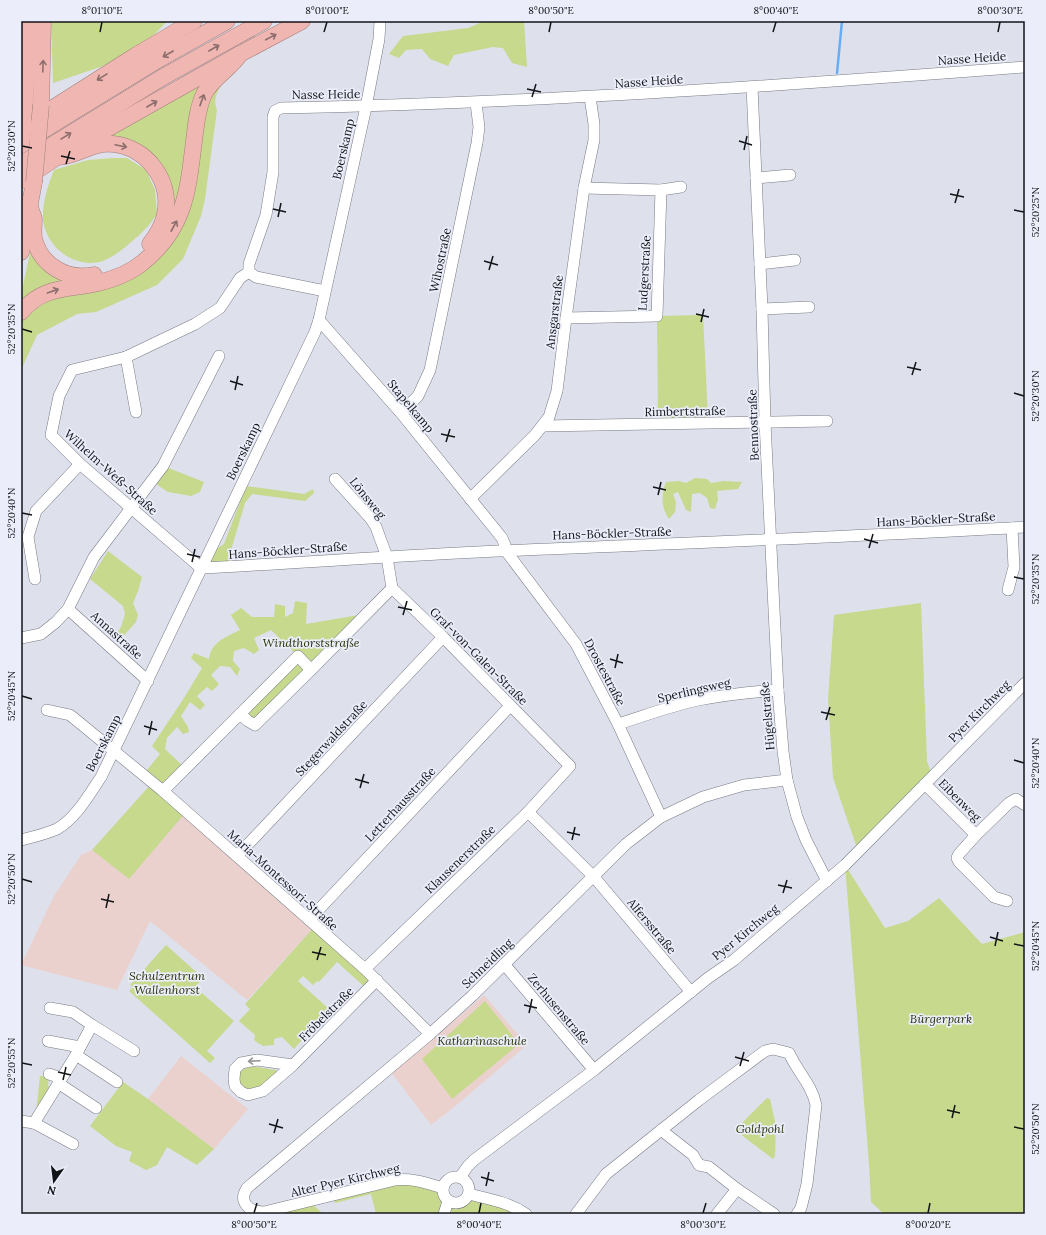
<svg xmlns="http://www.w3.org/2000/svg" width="1046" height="1235" font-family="Lora,serif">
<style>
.education{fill:#ebd1cd}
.green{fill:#c6d98c}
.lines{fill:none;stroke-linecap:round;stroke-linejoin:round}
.stream{stroke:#66adf6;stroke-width:2.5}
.minor-casing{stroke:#777a84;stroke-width:12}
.highway-casing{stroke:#a37e7c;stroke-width:17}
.minor{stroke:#fff;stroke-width:11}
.highway{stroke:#f0b7b2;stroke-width:16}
.highway-bridge-casing{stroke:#a37e7c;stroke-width:17;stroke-linecap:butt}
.highway-bridge{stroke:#f0b7b2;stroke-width:16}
.oneway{stroke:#8d6e6c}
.oneway2{stroke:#959597}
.ticks{fill:none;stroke:#131417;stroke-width:1.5}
.labels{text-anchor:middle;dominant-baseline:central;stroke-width:3.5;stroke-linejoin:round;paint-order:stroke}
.street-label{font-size:12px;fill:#131417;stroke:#ebeefa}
.park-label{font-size:12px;font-style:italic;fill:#2b3308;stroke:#ebeefa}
.neatline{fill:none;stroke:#131417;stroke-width:1.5}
.ticks-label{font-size:10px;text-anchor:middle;fill:#131417}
</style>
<rect width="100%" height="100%" fill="#dee1ec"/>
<!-- education -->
<g class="education">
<path d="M152,783l163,143 -68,74 -97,-79 -33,69 -96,-25 33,-69 27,-41 11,-5z"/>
<path d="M484,995l43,50 -75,64 -21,16 -40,-53 21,-15z"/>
<path d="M181,1056l67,53 -34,40 -66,-50z"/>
</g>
<!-- green -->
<g class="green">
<path d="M51,21h116l-12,13 -40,28 -62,21z"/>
<path d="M485,21h39l3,46 -15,-4 -9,-15 -10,-1 -39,8 -6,11 -18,-7 -8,-10 -16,1 -7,8 -10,-4 14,-18 65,-8z"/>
<path d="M242,62c-11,12 -33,30 -25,48l-12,89 -4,17 -18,43 -26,26 -61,27 -19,2 -40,21 -16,35v-48l1,-3 19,-18 42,-12 81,-43 42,-146z"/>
<path d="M211,75l-37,142 -11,-42 -61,-35z"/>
<path d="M113,158h14l19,12 9,20 2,24c-7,11 -16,20 -27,29 -8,7 -17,14 -27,18 -28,9 -57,-14 -60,-41 -1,-17 5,-35 11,-50l34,-10z"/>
<path d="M31,248l37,32 -47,27v-12z"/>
<path d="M703,315l5,103 -50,2 -1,-104z"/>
<path d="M166,467l38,15 -4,10 -9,4 -23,-4 -12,-8z"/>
<path d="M695,478l12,1 4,4 13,-2 18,1 -4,7 -21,2 1,8 -3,10 -5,-1 -3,-10 -7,-5 -8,1 -1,18 -5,-2 -8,-18 -5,2 3,8 -1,10 -6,7c-8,-12 -8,-24 -3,-37l13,-1 7,2z"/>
<path d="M246,486l58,8 9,-5 1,4 -9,8 -53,-7 -7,9 -14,47 29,1 2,1v1l-29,2 -3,7 -21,1 7,-14 8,-5z"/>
<path d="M108,551l34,26 -4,14 -5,12 5,12 -2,7 -18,20 -4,-4 7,-11 4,-13 -2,-8 -33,-27z"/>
<path d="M295,601l12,2 -1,21 59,-10 -110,111 -15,-11 58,-58 -27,-26 -17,8 5,12 -5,4 -10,-6 -10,3 -1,10 7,8 -3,7 -7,-9 -10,-1 -9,9 8,9 -7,7 -5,-4 -10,9 8,9 -5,5 -10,-8 -9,14 7,11 1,5 -6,2 -6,-7 -10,11 -2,11 20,19 -22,23 23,21 -57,67 -37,-29 60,-67 -9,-8 17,-21 -8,-8 32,-48 18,-30 -11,-10 3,-5 15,6c2,-17 17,-22 31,-29l-9,-15 10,-7 11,9h22l1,-13 10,2v11l8,-4z"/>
<path d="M921,603l6,158 5,15 -74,75 -25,-73 -5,-79 6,-84z"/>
<path d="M845,865l40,63 23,-7 31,-23 43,46 43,-12v282h-141l-13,-12 -2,-38z"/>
<path d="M315,926l62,54 -9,10 -31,-28 -18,20 -2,-1 -4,4 -10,-9 -5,5 31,28 -35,40 -12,-12 -8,2v6l-12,1 -1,-2h-2l-5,-4 1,-5 -16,-14 11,-12 -5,-5z"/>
<path d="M166,945l37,33 -8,9 39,34 -27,30 8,7 -5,5 -81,-72 4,-4 -3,-2z"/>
<path d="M485,1001l34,43 -67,55 -30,-40z"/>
<path d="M257,1067l19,3 1,4c-7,5 -15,14 -24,16 -12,2 -20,-15 -9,-21 4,-2 9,-2 13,-2z"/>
<path d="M40,1076l9,1 -1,9h5l-17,27z"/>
<path d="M123,1082l25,17 66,50 -17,16 -30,-18 -10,18 -11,5 -17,-9 3,-9 -16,-6 -26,-20z"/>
<path d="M767,1098l3,1 6,27 -1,30 -2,3 -38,-29z"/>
<path d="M395,1180l48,13 1,4 7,6c9,1 14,-2 18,-9l54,20h-147l-5,-20 -36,9 -4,-7z"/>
<path d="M310,1202l13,12h-74l4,-3z"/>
</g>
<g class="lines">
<!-- stream -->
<path class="stream" d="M837,73l5,-52"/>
<!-- minor casing -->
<g class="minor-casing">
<g id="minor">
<path d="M752,87l10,222 3,113 8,167 5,101 5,61 4,29 10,37 9,23 21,41"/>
<path d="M756,178l34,-3"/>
<path d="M584,188l77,2 20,-3"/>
<path d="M760,264l35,-4"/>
<path d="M249,272l-9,6 -20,30 -25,16 -69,33 -54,13 -13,26 -8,39 29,29 121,104c116,-6 231,-15 348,-19 158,-7 317,-13 476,-22"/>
<path d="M325,291l-69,-14 -7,-5v-8l17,-49 7,-43v-55l2,-6 6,-3c248,-5 496,-22 744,-41"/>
<path d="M762,309l47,-2"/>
<path d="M566,318l91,-2 4,-126"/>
<path d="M319,320l82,93 101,125 3,7 1,6 70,93 42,80 43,93"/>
<path d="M126,357l10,55"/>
<path d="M401,413l17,-17 12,-26 47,-227 2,-16 -3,-24"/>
<path d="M543,426l284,-5"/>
<path d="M335,479l36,40 5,8 11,30 5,31 51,49 127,129 -42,46 -163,157"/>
<path d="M470,499l65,-64 14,-18 8,-26 9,-73 18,-130 10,-48v-16l-4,-27"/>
<path d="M35,579l-7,-42 8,-26 44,-47"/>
<path d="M1008,590l6,-23 -2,-39"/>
<path d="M68,609l80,72"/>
<path d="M21,638l20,-4 15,-12 12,-13 26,-52 69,-91 56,-110"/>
<path d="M47,710l23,5 93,76 202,178 65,65"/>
<path d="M240,714l58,-58 13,14"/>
<path d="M618,724c26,-8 52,-18 80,-24 26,-5 53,-8 80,-10"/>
<path d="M925,784l51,51 -17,19 -2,4 2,4 35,35 13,4"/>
<path d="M163,791l77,-77 8,7 7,4 56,-55 81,-82"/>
<path d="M528,812l66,65 97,115"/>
<path d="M976,835l33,-32 7,-4 9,6"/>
<path d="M21,840c12,-3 25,-6 36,-11 19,-11 32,-34 44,-52l214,-445 4,-12 47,-213 13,-68 1,-18"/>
<path d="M237,856l206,-219"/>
<path d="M309,920l201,-214"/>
<path d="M504,964l90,106"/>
<path d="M92,1025l42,26"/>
<path d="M48,1041l32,6"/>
<path d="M76,1055l41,27"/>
<path d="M293,1065l-36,-5 -16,3 -6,6 -1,10 1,7 6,6 7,3 15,-4 30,-26 84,-85"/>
<path d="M49,1074l12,4"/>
<path d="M58,1083l38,25"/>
<path d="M21,1121l13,2 39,21"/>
<path d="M34,1123l42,-68 16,-30 -19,-13 -23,-4"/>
<path d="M661,1130l32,25 6,10 10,2 28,22 37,25"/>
<circle cx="456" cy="1190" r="13"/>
<path d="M460,1177l8,-11 6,-6 120,-90 114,-92 26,-18 111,-95 180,-182"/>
<path d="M443,1188c-17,-5 -31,-10 -48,-8l-131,32c-15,0 -26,-10 -17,-24l183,-154 42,-38 154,-152 35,-27 42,-20 41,-12 43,-5"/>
<path d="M469,1194c20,5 39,8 57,20"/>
<path d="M444,1214l4,-13"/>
<path d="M576,1214l30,-40 93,-74 66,-49 8,-2 16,4c8,18 23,32 27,52l-9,79 -6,24 -4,6"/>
<path d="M717,1214l20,-25"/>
</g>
</g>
<!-- highway casing -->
<g class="highway-casing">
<g id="highway">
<path d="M41,105l2,-84"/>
<path d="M31,122l104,-66 59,-35"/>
<path d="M24,123l4,-85v-17"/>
<path d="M29,139l127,-78 71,-40"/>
<path d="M57,157c20,0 33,-15 56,-13 33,3 59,36 52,70 -2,11 -8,21 -15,30"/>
<path d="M21,164l142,-87 101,-56"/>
<path d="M21,181l36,-24 183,-103 62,-33"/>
<path d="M30,207c1,4 3,8 4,12 0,6 -1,13 0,19 6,27 33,43 60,37"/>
<path d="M21,252l13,-70"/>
<path d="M21,312c23,-27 47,-22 77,-29 16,-4 32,-10 44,-20 43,-34 46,-72 52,-122 2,-15 3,-32 10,-47 9,-17 27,-25 36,-40"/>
</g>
</g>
<!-- minor -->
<use href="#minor" class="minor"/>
<!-- highway -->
<use href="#highway" class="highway"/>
<!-- highway-bridge casing -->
<g class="highway-bridge-casing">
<g id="highway-bridge">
<path d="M21,145l3,-22"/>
<path d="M34,182l7,-77"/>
</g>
</g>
<!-- highway-bridge -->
<use href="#highway-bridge" class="highway-bridge"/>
</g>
<!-- one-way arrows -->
<defs><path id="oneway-shaft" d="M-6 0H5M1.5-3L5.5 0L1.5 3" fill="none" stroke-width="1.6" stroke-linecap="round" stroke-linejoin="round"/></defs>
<g class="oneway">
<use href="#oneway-shaft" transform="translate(271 37) rotate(-28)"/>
<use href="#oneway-shaft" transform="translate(214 48) rotate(-30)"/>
<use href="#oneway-shaft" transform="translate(168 54) rotate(150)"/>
<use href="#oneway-shaft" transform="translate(43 66) rotate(-88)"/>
<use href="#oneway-shaft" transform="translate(102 77) rotate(148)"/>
<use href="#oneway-shaft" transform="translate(202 100) rotate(-70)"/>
<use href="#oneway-shaft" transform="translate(152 104) rotate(-30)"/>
<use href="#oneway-shaft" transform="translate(66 136) rotate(-32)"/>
<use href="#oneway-shaft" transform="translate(121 146) rotate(12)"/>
<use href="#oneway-shaft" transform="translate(174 226) rotate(-61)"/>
<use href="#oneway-shaft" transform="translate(53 291) rotate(-19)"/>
</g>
<use class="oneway2" href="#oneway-shaft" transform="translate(254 1061) rotate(177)"/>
<!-- ticks -->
<path class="ticks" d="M100,32l2,-10M324,32l3,-10M549,32l2,-10M773,32l3,-10M998,32l2,-10M527,89l14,3M532,97l4,-13M739,141l13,4M22,146l10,2M744,150l3,-14M61,156l14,3M66,164l4,-13M950,194l14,3M955,203l4,-14M273,209l13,3M1014,210l10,2M278,217l3,-14M484,261l14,4M489,270l4,-14M696,314l13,3M701,322l3,-13M22,329l10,3M907,367l14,3M912,375l4,-13M230,381l13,4M235,390l3,-14M1014,393l10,3M441,434l14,3M446,442l4,-13M653,487l13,3M658,495l3,-13M22,513l10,2M864,539l14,4M869,548l4,-14M187,554l13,3M192,562l3,-13M1014,577l10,2M398,607l14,3M403,615l4,-14M610,659l13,4M615,668l3,-14M22,696l10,3M821,712l14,3M826,720l4,-13M144,726l13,4M149,735l3,-14M1014,760l10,3M355,779l14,4M360,788l4,-14M567,832l13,3M572,840l3,-13M22,879l10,3M778,885l14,3M783,893l4,-13M101,899l13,3M106,908l3,-14M990,937l13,4M1014,944l10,2M995,946l3,-14M312,952l14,3M317,960l4,-13M524,1005l13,3M529,1013l3,-14M735,1057l14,4M22,1063l10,2M740,1066l4,-14M58,1072l13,3M63,1080l3,-13M947,1110l13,3M952,1118l3,-13M269,1124l14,4M1014,1127l10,2M274,1133l4,-14M481,1177l13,4M486,1186l3,-14M254,1213l3,-10M479,1213l2,-10M703,1213l3,-10M928,1213l2,-10"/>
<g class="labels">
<!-- street labels -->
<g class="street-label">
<text transform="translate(972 58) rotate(-4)">Nasse Heide</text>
<text transform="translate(649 81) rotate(-4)">Nasse Heide</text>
<text transform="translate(326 94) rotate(-1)">Nasse Heide</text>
<text transform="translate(343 149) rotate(-77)">Boerskamp</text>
<text transform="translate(440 260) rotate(-78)">Wihostraße</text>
<text transform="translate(644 273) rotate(-87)">Ludgerstraße</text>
<text transform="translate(554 312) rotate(-83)">Ansgarstraße</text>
<text transform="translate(411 406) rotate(50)">Stapelkamp</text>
<text transform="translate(685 411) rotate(-1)">Rimbertstraße</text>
<text transform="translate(753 425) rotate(-92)">Bennostraße</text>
<text transform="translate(243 451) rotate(-64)">Boerskamp</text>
<text transform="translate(111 472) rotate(42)">Wilhelm-Weß-Straße</text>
<text transform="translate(368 498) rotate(51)">Lönsweg</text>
<text transform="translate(936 519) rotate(-3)">Hans-Böckler-Straße</text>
<text transform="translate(612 533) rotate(-2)">Hans-Böckler-Straße</text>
<text transform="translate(288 550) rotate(-4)">Hans-Böckler-Straße</text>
<text transform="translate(117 635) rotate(42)">Annastraße</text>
<text transform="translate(479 656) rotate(45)">Graf-von-Galen-Straße</text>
<text transform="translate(605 672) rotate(62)">Drostestraße</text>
<text transform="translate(694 690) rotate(-13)">Sperlingsweg</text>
<text transform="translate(979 711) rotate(-45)">Pyer Kirchweg</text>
<text transform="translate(767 716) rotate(-95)">Hügelstraße</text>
<text transform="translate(331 738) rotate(-47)">Stegerwaldstraße</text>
<text transform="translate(103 743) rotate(-63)">Boerskamp</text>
<text transform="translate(960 800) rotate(45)">Eibenweg</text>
<text transform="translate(400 804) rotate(-47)">Letterhausstraße</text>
<text transform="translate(460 859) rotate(-44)">Klausenerstraße</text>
<text transform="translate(283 880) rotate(42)">Maria-Montessori-Straße</text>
<text transform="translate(652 926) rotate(50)">Alfersstraße</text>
<text transform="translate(745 932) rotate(-39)">Pyer Kirchweg</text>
<text transform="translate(487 963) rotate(-44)">Schneidling</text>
<text transform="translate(559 1009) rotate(50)">Zerhusenstraße</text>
<text transform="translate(326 1014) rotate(-45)">Fröbelstraße</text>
<text transform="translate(345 1180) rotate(-13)">Alter Pyer Kirchweg</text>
</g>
<!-- park labels -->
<g class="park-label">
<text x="311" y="642">Windthorststraße</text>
<text x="167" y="975">Schulzentrum<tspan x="167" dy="14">Wallenhorst</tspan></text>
<text x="941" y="1018">Bürgerpark</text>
<text x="482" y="1040">Katharinaschule</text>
<text x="760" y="1128">Goldpohl</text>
</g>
</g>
<!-- border -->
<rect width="1046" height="1235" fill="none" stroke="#ebeefa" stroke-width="44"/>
<!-- north arrow -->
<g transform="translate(54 1181) rotate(194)" stroke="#ebeefa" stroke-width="3" paint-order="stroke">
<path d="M0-3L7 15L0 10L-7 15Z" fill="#131417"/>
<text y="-6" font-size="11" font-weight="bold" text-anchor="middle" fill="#131417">N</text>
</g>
<rect x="22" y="22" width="1002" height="1191" class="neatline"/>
<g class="ticks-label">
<text x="102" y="14">8°01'10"E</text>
<text x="327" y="14">8°01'00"E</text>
<text x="551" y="14">8°00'50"E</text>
<text x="776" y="14">8°00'40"E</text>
<text x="1000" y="14">8°00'30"E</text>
<text transform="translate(11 146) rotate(-90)" y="4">52°20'30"N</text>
<text transform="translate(1035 212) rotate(-90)" y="4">52°20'25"N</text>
<text transform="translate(11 329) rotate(-90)" y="4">52°20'35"N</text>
<text transform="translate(1035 396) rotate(-90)" y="4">52°20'30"N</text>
<text transform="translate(11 513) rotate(-90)" y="4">52°20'40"N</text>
<text transform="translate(1035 579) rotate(-90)" y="4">52°20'35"N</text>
<text transform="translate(11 696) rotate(-90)" y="4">52°20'45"N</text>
<text transform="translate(1035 763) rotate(-90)" y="4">52°20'40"N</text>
<text transform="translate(11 879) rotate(-90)" y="4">52°20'50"N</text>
<text transform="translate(1035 946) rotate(-90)" y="4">52°20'45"N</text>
<text transform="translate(11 1063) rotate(-90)" y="4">52°20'55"N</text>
<text transform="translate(1035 1129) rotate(-90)" y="4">52°20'50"N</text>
<text x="254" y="1228">8°00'50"E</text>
<text x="479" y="1228">8°00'40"E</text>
<text x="703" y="1228">8°00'30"E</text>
<text x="928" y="1228">8°00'20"E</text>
</g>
</svg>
